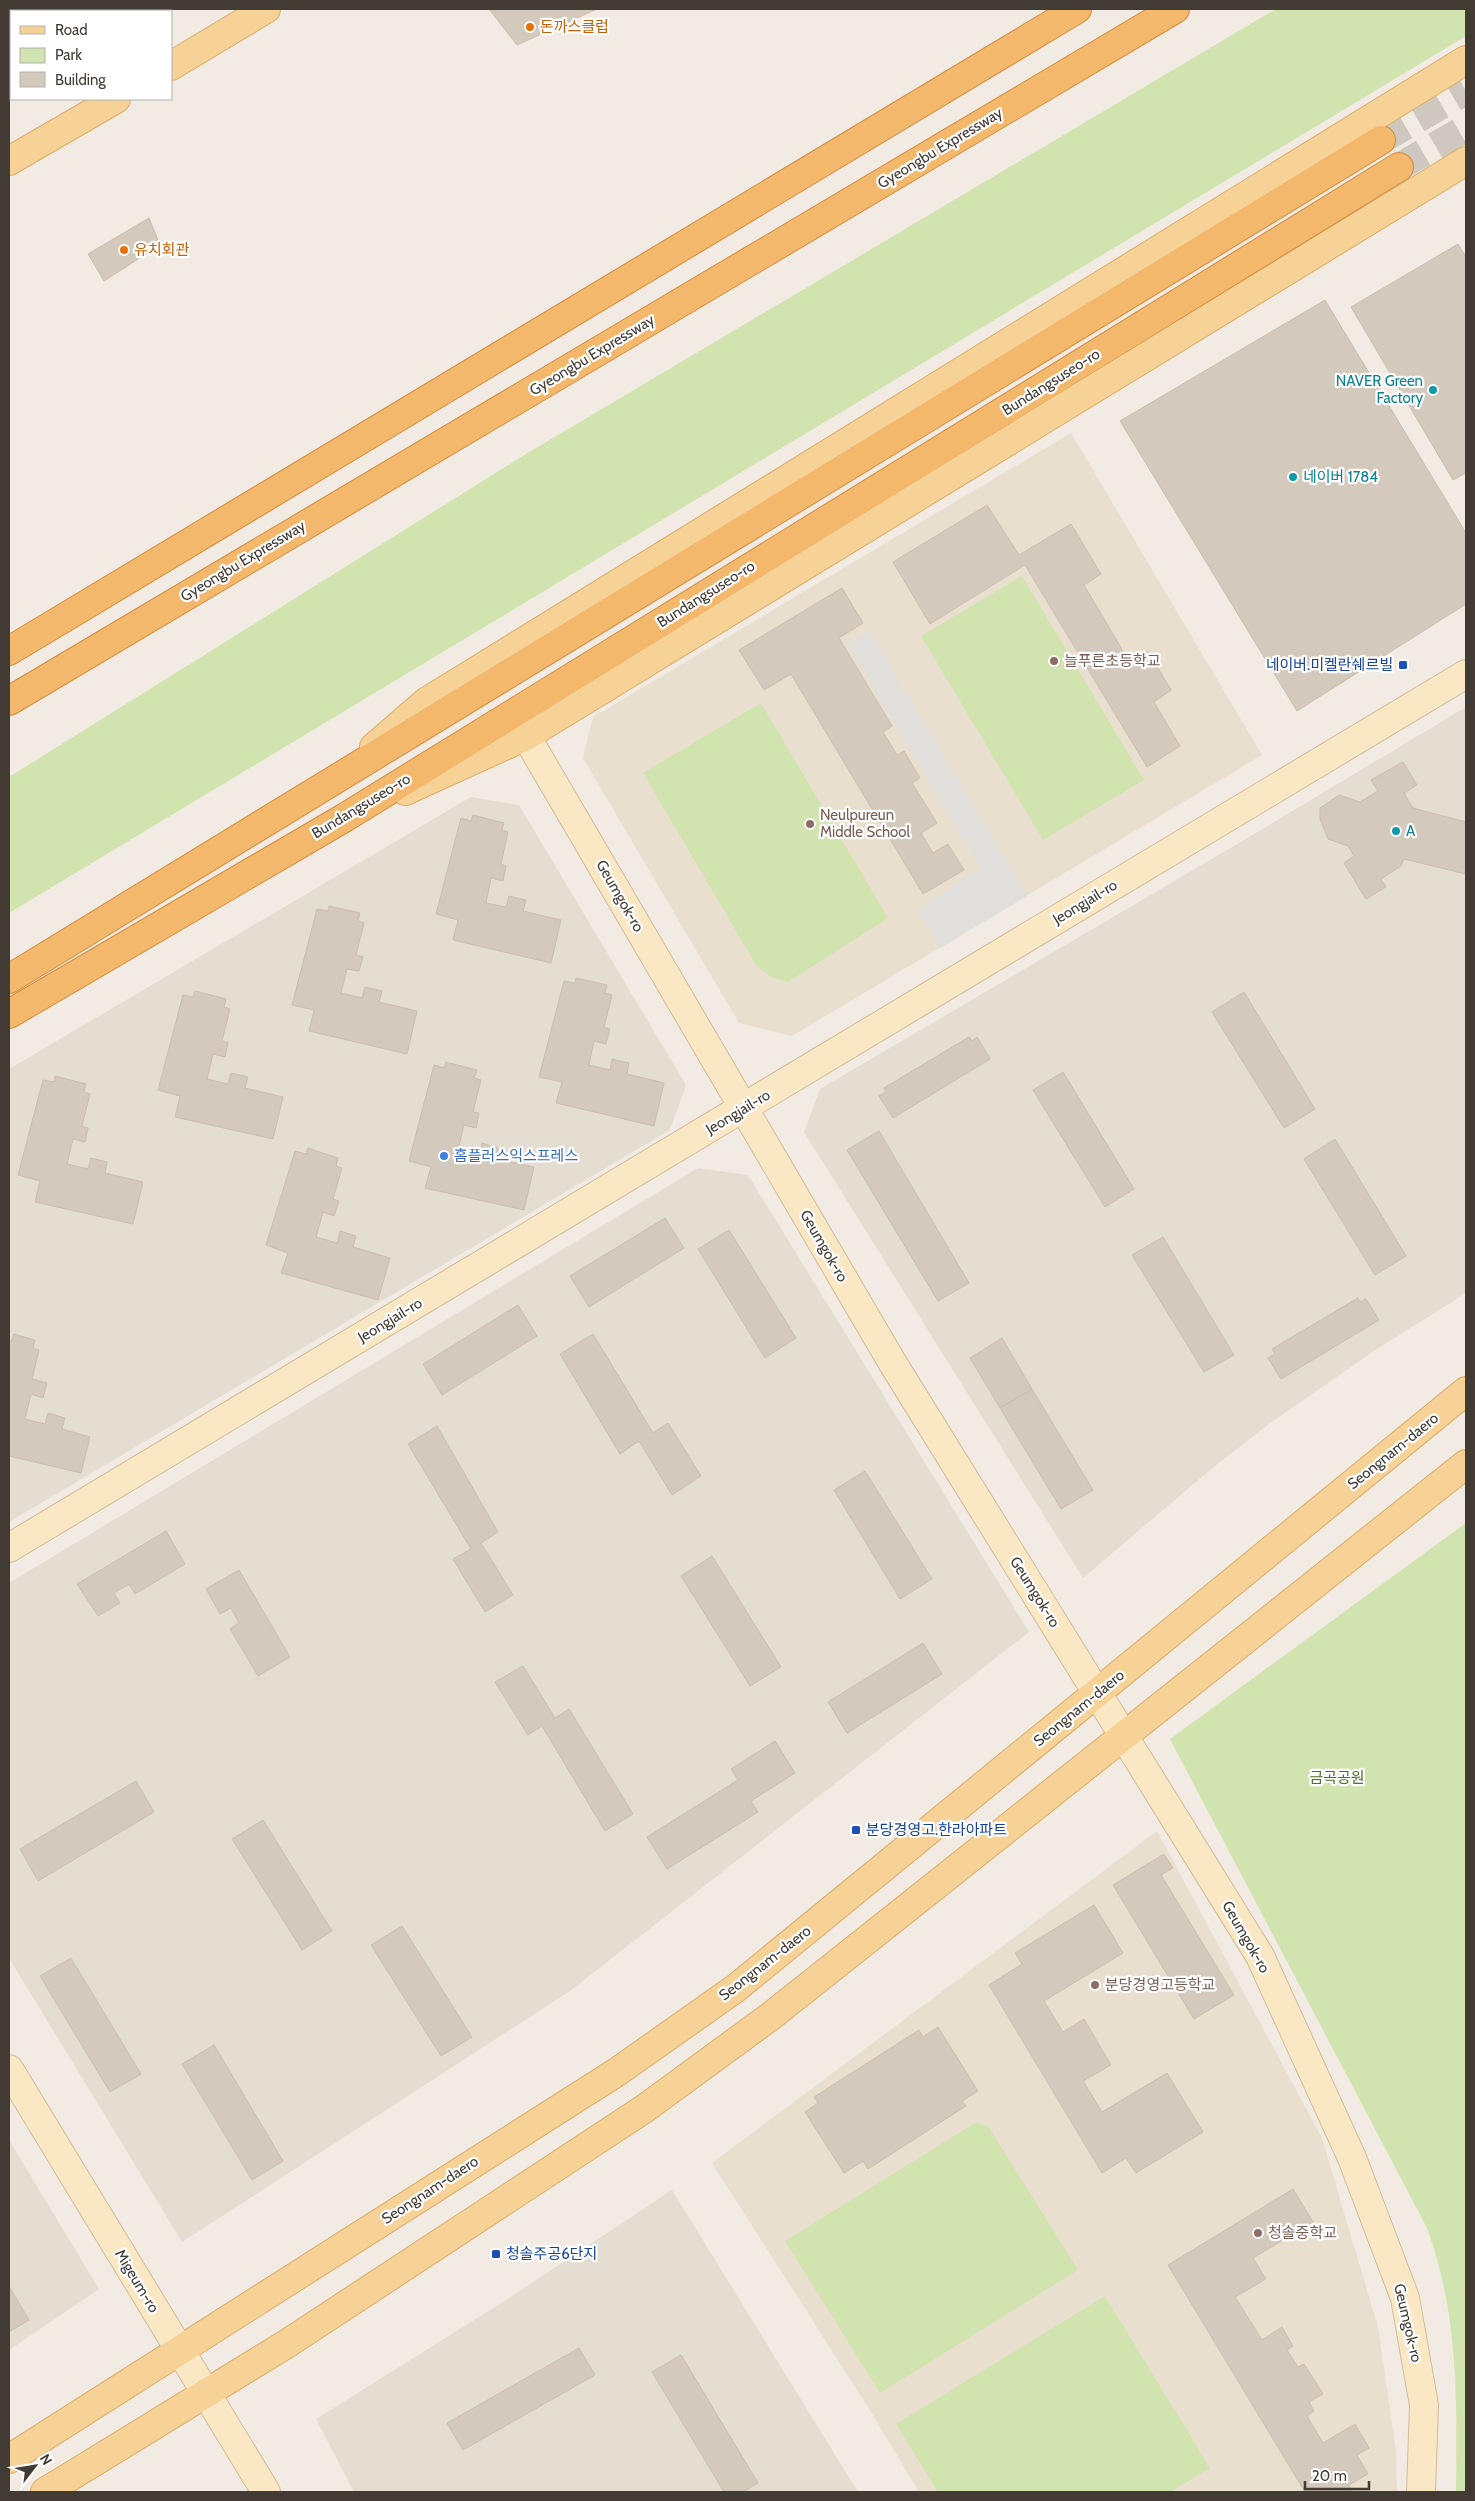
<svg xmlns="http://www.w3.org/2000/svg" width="1475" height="2501" font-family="Cabin,'Noto Sans KR',sans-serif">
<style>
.residential{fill:#e4ddd2}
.education{fill:#e9dfcf}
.green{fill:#d1e3af}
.parking{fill:#e1dfdc}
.building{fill:#d4c9bd;stroke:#ccbdae}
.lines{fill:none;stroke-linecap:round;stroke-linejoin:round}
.highway-tunnel{stroke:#cec8c1;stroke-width:28;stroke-dasharray:28 14;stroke-linecap:butt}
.secondary-casing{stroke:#d1bc99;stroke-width:30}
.primary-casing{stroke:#daac68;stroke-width:30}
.highway-casing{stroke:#d28c3d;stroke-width:30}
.secondary{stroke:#fae8c4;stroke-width:28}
.primary{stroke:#f7d297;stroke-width:28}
.highway{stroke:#f3b86c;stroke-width:28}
.food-dot{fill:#e8710a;stroke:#fff;stroke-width:2}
.culture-dot{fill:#0f9aa8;stroke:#fff;stroke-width:2}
.education-dot{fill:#8d6e63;stroke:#fff;stroke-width:2}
.transit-dot{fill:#1a4fb4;stroke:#fff;stroke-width:2}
.shop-dot{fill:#3f7fe0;stroke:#fff;stroke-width:2}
.labels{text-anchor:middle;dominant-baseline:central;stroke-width:4.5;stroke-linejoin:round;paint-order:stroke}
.food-label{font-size:15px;fill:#c56008;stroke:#fff;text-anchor:start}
.street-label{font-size:15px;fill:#423b34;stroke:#fff}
.culture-label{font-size:15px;fill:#0d838f;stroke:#fff;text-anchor:start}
.education-label{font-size:15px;fill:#785e54;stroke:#fff;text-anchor:start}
.transit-label{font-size:15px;fill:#164399;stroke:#fff;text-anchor:start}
.shop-label{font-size:15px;fill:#366cbe;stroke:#fff;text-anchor:start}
.park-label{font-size:15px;fill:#4d6f2c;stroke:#fff}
</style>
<rect width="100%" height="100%" fill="#f1ebe4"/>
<!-- residential -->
<g class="residential">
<path d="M1466,707v586l-92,58 -105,73 -59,46 -127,108 -279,-446 16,-43 419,-246z"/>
<path d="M471,797l48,8 167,280 -16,45 -661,392v-453z"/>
<path d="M698,1168l50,7 281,457 -459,359 -388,251 -173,-284v-375z"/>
<path d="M9,2140l90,149 -90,61z"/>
<path d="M672,2190l186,302h-504l-38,-73 190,-119z"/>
</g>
<!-- education -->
<g class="education">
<path d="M1071,433l191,322 -470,281 -53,-13 -156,-265 10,-41z"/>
<path d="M1157,1831l165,307 56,189 18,124 1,41h-478l-48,-80 -159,-249z"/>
</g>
<!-- green -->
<g class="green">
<path d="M1276,9h190v27l-1457,877v-136l517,-323z"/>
<path d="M1022,576l122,204 -101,60 -122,-204z"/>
<path d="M761,703l127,215 -100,64 -17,-5 -15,-12 -113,-192z"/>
<path d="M1466,1523v969h-10c1,-89 3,-178 -29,-264l-257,-489z"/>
<path d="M975,2123l13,3 90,144 -198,123 -95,-152z"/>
<path d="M1105,2296l105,172 -40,24h-232l-42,-68z"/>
</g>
<!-- parking -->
<path class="parking" d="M869,631l158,265 -87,52 -22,-39 63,-41 -134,-224z"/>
<!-- building -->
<g class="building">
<path d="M489,9h108l-80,36z"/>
<path d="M149,218l11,27 -56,36 -16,-27z"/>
<path d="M1458,244l8,13v216l-13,7 -102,-173z"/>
<path d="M1325,300l141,233v71l-169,107 -177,-290z"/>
<path d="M987,505l32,50 52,-31 30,50 -17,11 46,78 18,-12 23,39 -17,12 26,44 -33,21 -122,-202 -95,59 -37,-62z"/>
<path d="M842,588l21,35 -24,15 53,88 -9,6 14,23 7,-4 16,27 -8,5 25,40 -16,10 12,20 15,-9 16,26 -41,24 -132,-220 -27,16 -25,-40z"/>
<path d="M1403,762l14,23 -13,8 9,15 53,14v52l-62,-15 -3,7 -20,13 5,8 -20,12 -22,-36 10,-7 -6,-10 -20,-7 -8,-20v-11l19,-13 21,7 18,-11 -7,-11z"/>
<path d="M473,815l31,8 -2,7 6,2 -7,32 5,2 -3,15 -12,-3 -5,25 20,4 3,-11 17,4 -3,11 38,9 -10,43 -98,-23 5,-20 -22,-6 25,-96 10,3z"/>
<path d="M329,906l31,7 -2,8 6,2 -8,32 7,2 -4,14 -12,-2 -6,24 21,5 3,-11 17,4 -3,11 38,9 -10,43 -98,-23 5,-21 -22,-5 25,-96 11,2z"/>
<path d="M576,978l31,7 -2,8 7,2 -8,32 6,2 -4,15 -12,-3 -5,24 21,5 2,-11 17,4 -2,11 37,9 -10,43 -98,-23 6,-21 -23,-5 25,-96 11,2z"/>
<path d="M195,991l31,8 -2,8 6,2 -8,32 6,2 -3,14 -12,-3 -6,25 21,5 3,-11 17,4 -3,11 38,9 -10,42 -98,-22 5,-21 -22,-6 25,-95 10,2z"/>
<path d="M1244,992l71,117 -31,19 -72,-116z"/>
<path d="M969,1037l3,4 5,-4 13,22 -97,59 -14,-22 7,-4 -2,-4z"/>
<path d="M446,1062l31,8 -3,8 7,2 -8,32 6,1 -3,15 -12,-3 -6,25 21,5 3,-12 16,5 -2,11 38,8 -10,43 -99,-22 6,-21 -22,-6 25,-96 10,3z"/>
<path d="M1063,1072l71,117 -29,18 -72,-117z"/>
<path d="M55,1076l31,8 -2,8 6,2 -8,32 6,2 -3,14 -12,-3 -6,25 21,5 3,-11 16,4 -2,11 38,9 -10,42 -98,-22 5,-21 -22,-6 25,-95 11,2z"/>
<path d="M879,1131l90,152 -31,18 -91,-151z"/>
<path d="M1335,1139l71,117 -31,19 -71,-116z"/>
<path d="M308,1148l30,10 -2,8 6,2 -9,31 6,2 -5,15 -11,-4 -7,25 21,6 3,-12 16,5 -3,11 37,11 -12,42 -97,-27 7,-20 -22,-8 29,-94 11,3z"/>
<path d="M665,1218l19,30 -95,59 -19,-31z"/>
<path d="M729,1230l67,108 -31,20 -67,-109z"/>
<path d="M1163,1237l71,118 -30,17 -72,-117z"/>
<path d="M1358,1298l2,4 6,-3 13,21 -98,59 -13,-21 7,-4 -3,-5z"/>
<path d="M518,1305l19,31 -95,59 -19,-31z"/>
<path d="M14,1334l21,6 -2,8 6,2 -7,29 15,4 -4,15 -12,-4 -6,25 20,5 3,-11 17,5 -3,11 28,8 -9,36 -72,-17v-115l2,1z"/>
<path d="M593,1334l60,99 15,-10 33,53 -29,19 -33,-54 -19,13 -60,-100z"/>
<path d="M1002,1338l30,51 -32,19 -30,-50z"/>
<path d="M1032,1389l61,101 -32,19 -61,-101z"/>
<path d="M437,1426l61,106 -17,11 32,52 -28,17 -32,-53 18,-10 -63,-105z"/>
<path d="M865,1471l67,108 -32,20 -66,-109z"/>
<path d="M166,1531l19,33 -50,30 -6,-10 -15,9 6,10 -22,13 -21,-32z"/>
<path d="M712,1556l69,111 -31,19 -69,-110z"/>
<path d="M239,1570l51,87 -32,19 -28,-47 9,-6 -8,-15 -11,6 -14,-25z"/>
<path d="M923,1643l19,31 -95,59 -19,-31z"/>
<path d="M523,1666l32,52 14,-9 64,105 -28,17 -63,-105 -14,9 -33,-53z"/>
<path d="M775,1741l20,32 -44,28 7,11 -91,57 -20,-32 91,-57 -7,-11z"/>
<path d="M136,1781l18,31 -116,69 -18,-32z"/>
<path d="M263,1820l69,111 -30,19 -70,-111z"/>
<path d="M1164,1854l9,14 -12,7 73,120 -40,24 -81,-134z"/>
<path d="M1094,1905l29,48 -79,48 19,31 21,-13 27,46 -28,16 19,31 65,-39 36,59 -67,41 -10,-15 -24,15 -113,-188 33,-21 -7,-11z"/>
<path d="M402,1926l70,111 -31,19 -70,-111z"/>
<path d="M71,1958l70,116 -31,18 -70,-116z"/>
<path d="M938,2027l40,64 -16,10 4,5 -98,63 -5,-8 -19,12 -39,-61 13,-9 -4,-6 105,-67 4,7z"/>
<path d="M214,2045l69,116 -31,19 -70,-116z"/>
<path d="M1293,2189l20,33 -60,36 13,21 -31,18 27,43 20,-13 11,19 -6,4 11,17 6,-3 19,30 -14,8 5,9 -7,5 16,27 32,-19 14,24 -12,7 11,19 -19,11 4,7h-48l-137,-227z"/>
<path d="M9,2286l20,34 -20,12z"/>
<path d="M579,2348l16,27 -132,75 -16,-27z"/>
<path d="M681,2355l77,128 -15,9h-19l-72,-120z"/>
</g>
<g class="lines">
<!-- highway-tunnel -->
<g class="highway-tunnel">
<path d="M1381,140l85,-49"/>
<path d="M1399,167l67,-39"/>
</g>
<!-- secondary casing -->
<g class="secondary-casing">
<g id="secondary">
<path d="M526,736l366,626 368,594 92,202 53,140 19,107 -3,87"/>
<path d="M9,1548l1457,-874"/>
<path d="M9,2069l257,423"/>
</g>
</g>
<!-- primary casing -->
<g class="primary-casing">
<g id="primary">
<path d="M171,66l95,-57"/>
<path d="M9,161l107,-62"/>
<path d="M374,747l52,-45 1040,-642"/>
<path d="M405,791l121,-55 940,-575"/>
<path d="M9,2459l608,-387 119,-84 730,-597"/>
<path d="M45,2492l243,-149 356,-234 127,-93 695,-552"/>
</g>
</g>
<!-- highway casing -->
<g class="highway-casing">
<g id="highway">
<path d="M9,651l1068,-642"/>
<path d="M9,701l1166,-692"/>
<path d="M9,979l1372,-839"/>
<path d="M9,1014l335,-196 1055,-651"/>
</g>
</g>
<!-- secondary -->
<use href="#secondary" class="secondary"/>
<!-- primary -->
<use href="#primary" class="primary"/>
<!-- highway -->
<use href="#highway" class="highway"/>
</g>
<!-- markers -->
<g class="food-dot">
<circle cx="530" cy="27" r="5"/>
<circle cx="124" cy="250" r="5"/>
</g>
<g class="culture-dot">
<circle cx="1433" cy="390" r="5"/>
<circle cx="1293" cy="477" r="5"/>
<circle cx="1396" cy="831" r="5"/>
</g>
<g class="education-dot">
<circle cx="1054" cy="661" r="5"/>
<circle cx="810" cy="824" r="5"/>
<circle cx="1095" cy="1985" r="5"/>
<circle cx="1258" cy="2233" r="5"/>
</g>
<g class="transit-dot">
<rect x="1398" y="660" width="10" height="10" rx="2.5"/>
<rect x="851" y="1825" width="10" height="10" rx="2.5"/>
<rect x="491" y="2249" width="10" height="10" rx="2.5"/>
</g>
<circle class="shop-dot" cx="444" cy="1156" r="5"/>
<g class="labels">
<!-- food labels -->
<g class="food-label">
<text x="540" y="27">돈까스클럽</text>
<text x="134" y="250">유치회관</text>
</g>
<!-- street labels -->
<g class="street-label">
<text transform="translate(940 148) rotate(-31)">Gyeongbu Expressway</text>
<text transform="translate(592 355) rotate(-31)">Gyeongbu Expressway</text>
<text transform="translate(1051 382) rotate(-32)">Bundangsuseo-ro</text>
<text transform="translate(243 561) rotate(-31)">Gyeongbu Expressway</text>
<text transform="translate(706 594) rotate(-32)">Bundangsuseo-ro</text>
<text transform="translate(361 806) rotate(-31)">Bundangsuseo-ro</text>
<text transform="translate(620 896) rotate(60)">Geumgok-ro</text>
<text transform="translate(1085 902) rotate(-31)">Jeongjail-ro</text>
<text transform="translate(738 1112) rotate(-31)">Jeongjail-ro</text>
<text transform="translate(824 1246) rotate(60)">Geumgok-ro</text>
<text transform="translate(390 1320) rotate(-31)">Jeongjail-ro</text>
<text transform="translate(1393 1451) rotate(-39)">Seongnam-daero</text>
<text transform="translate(1035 1592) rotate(58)">Geumgok-ro</text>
<text transform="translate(1079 1708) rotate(-39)">Seongnam-daero</text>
<text transform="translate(1246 1937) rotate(60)">Geumgok-ro</text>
<text transform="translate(765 1963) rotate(-38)">Seongnam-daero</text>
<text transform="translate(430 2190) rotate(-33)">Seongnam-daero</text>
<text transform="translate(137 2281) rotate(59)">Migeum-ro</text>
<text transform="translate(1408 2323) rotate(77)">Geumgok-ro</text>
</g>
<!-- culture labels -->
<g class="culture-label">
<text x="1423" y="381" text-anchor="end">NAVER Green<tspan x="1423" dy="17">Factory</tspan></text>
<text x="1303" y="477">네이버 1784</text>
<text x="1406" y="831">A</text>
</g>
<!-- education labels -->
<g class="education-label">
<text x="1064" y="661">늘푸른초등학교</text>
<text x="820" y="815">Neulpureun<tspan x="820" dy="17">Middle School</tspan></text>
<text x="1105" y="1985">분당경영고등학교</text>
<text x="1268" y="2233">청솔중학교</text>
</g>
<!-- transit labels -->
<g class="transit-label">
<text x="1393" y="665" text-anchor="end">네이버.미켈란쉐르빌</text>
<text x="866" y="1830">분당경영고.한라아파트</text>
<text x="506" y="2254">청솔주공6단지</text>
</g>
<!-- shop labels -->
<g class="shop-label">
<text x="454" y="1156">홈플러스익스프레스</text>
</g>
<!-- park labels -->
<g class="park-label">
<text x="1337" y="1778">금곡공원</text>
</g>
</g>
<!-- border -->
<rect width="1475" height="2501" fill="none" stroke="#423b34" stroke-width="20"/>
<!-- legend -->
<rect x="10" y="10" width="162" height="90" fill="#ffffff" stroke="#b3b1ae"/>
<rect x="20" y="26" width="25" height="8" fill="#f7d297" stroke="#b3b1ae"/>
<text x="55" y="35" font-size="15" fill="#423b34">Road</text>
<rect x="20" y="48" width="25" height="15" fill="#d1e3af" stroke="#b3b1ae"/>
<text x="55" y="60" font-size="15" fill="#423b34">Park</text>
<rect x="20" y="72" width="25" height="15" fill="#d4c9bd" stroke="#b3b1ae"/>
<text x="55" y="85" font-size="15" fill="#423b34">Building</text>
<!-- north arrow -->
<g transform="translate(35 2466) rotate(59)" stroke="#ffffff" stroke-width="4" paint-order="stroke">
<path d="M0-4L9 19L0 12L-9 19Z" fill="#423b34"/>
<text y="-8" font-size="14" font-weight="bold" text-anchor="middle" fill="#423b34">N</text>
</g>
<!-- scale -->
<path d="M1305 2481v8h64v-8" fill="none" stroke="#423b34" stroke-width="2.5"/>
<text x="1312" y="2481" font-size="15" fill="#423b34" stroke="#ffffff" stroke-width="4" paint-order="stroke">20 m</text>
</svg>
